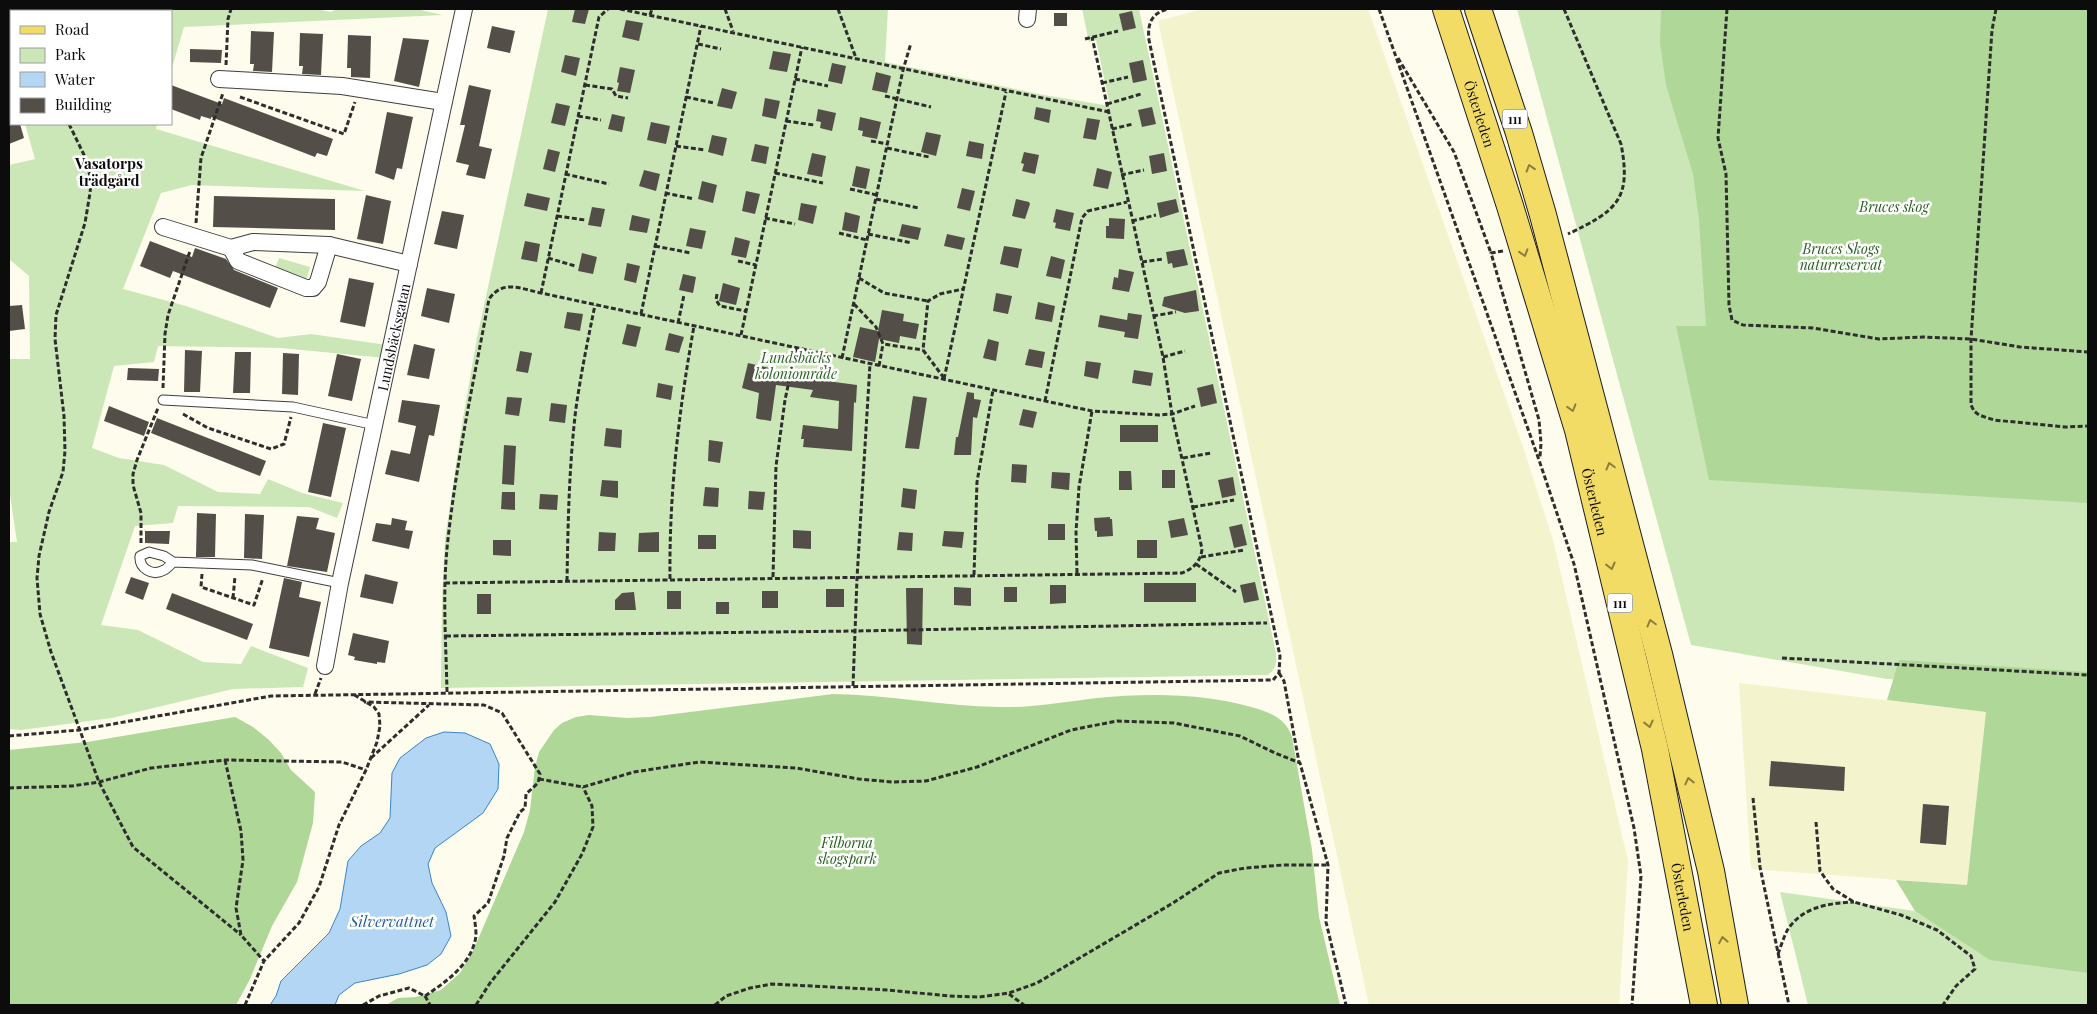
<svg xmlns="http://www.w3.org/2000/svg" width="2097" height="1014" font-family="'Playfair Display',serif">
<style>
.farmland{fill:#f3f3cd}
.green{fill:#cce7b7}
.forest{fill:#afd797}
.water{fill:#b2d6f4;stroke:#3c85c8}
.building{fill:#544e49}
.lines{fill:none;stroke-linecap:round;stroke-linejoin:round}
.service-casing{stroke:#3f3f3f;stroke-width:11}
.minor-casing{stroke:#3f3f3f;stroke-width:18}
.primary-casing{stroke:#1d1d1d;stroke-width:28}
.path{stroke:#2e2e2e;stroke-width:3;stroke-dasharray:5 2.5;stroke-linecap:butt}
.service{stroke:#fff;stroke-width:9}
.minor{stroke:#fff;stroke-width:16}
.primary{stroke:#f3dc66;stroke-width:26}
.oneway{stroke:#8b7e3e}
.labels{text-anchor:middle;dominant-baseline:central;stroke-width:5;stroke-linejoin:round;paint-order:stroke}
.shield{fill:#fff;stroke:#555;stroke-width:1}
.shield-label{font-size:12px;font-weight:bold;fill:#0c0c0c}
.street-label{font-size:14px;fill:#0c0c0c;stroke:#fff}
.park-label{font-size:14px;font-style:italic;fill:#28611f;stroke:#fff}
.neighbourhood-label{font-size:15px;font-weight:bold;fill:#0c0c0c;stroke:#fff}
.water-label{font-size:15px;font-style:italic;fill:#1a5898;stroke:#fff}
</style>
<rect width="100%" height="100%" fill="#fefcec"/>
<!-- farmland -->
<g class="farmland">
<path d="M1203,9h165l155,438 30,93 75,321 -9,144h-250l-211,-984z"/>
<path d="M1739,683l247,29 -19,173 -216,-16z"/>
</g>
<!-- green -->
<g class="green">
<path d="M9,9h307l15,3 6,-3h79l27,6 -259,12 -13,44v-60h-160v71l-2,-4z"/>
<path d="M548,9h340l-3,53 159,33 66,11 -14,-66 -7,2 -7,-33h57l137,644c1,10 0,16 -8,22l-827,13 1,-89 3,-60 18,-121 14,-80z"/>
<path d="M1517,9h571v996h-280l-28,-113 135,19 10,6 69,-9 8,-224 -115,-5 -196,-34z"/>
<path d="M25,124h132l-1,5 209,62 -173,-6 -31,8 -38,96 63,17 92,32 33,-4 76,11 -2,13 -104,-10 -123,-2 -4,16 -40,4 -22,82 27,10 45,7 54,27 42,2 8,-15 34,14 41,10 -6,15 -28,-11 -131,-1 -5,17 -38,3 -34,99 37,5 65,32 38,2 10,-18 57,22 -5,19 -70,2 -121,29 -91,12 -12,-1v-187h8l-8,-54v-129h21l-1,-83 -20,-17v-94l26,-6z"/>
<path d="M279,258l31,9 -5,18 -32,-12z"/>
</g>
<!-- forest -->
<g class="forest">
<path d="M1661,9h427v494l-379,-23 -33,-154h30l-7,-106 -6,-46 -27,-89 -6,-42z"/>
<path d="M1899,660l189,12v301l-98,-13 -75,-49 -19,-31 71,5 19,-173 -99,-12z"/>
<path d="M833,694c56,1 110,12 166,13 33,1 65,-5 98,-9 51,-5 106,-5 154,9 18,5 35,11 41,30l20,113 7,67 21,88h-954l12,-7 18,-1 25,-7 19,-17 13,-22 51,-119 6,-22 5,-43 4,-15 15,-22 8,-7 14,-6 13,-2 38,3 23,-1z"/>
<path d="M235,717l18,10 16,13 12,13 10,17 24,22 -2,31 -16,59 -25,44 -22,53 -14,26h-227v-255l78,-8z"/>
</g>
<!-- water -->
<path class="water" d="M444,732l21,1 25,11 9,20 -1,25 -15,24 -48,35 -7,16 4,19 14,29 5,24 -10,18 -14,11 -28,9 -44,9 -16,12 -4,10h-65l6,-9 5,-15 48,-48 11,-24 8,-48 13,-15 19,-13 10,-15 2,-45 8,-15 26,-20z"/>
<!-- building -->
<g class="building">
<path d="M575,9h14l-4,15 -13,-2z"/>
<path d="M1132,11l4,17 -13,3 -4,-17z"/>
<rect x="1054" y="13" width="13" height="13"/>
<path d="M626,20l17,3 -4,18 -17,-4z"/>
<path d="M492,26l23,5 -5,22 -23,-5z"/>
<path d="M251,31l23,1 -2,40 -19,-1 1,-7h-4z"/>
<path d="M300,33l23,1 -2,41 -19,-1 1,-8h-4z"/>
<path d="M348,35l23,1 -1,42 -19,-1v-9h-4z"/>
<path d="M403,38l26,2 -10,47 -25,-6z"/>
<path d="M190,49l32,1 -1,13 -31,-1z"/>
<path d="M773,51l18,3 -4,18 -18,-3z"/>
<path d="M565,55l15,3 -4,18 -15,-4z"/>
<path d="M1143,60l4,20 -14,3 -4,-20z"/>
<path d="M832,63l14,3 -4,18 -14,-3z"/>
<path d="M620,67l15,3 -5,23 -13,-2 2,-8 -2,-1z"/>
<path d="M876,72l15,4 -4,17 -15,-3z"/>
<path d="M171,85l51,19 2,-6 109,41 -6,17 -10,-3 -2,4 -104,-40v2l-10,-3 -1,4 -29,-11z"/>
<path d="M469,85l22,5 -12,56 13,3 -7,30 -19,-4 3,-10 -13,-3 9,-37h-5z"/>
<path d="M722,88l15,4 -5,17 -15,-3z"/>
<path d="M765,98l15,3 -4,18 -14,-3z"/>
<path d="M556,103l14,3 -5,20 -14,-3z"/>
<path d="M1036,107l15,3 -2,13 -15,-4z"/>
<path d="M1152,107l4,17 -14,3 -4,-17z"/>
<path d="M818,109l18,4 -4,18 -12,-3 1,-6 -5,-1z"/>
<path d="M387,112l26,5 -11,52 -5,-1 -3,12 -19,-7z"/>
<path d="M612,114l13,3 -3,15 -14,-3z"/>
<path d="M860,117l21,5 -4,17 -15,-3 1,-5 -5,-1z"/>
<path d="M1087,118l13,2 -4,20 -13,-2z"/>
<path d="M651,122l19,4 -4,18 -19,-4z"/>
<path d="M9,124h11l4,14 -15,6z"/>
<path d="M926,132l15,3 -5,21 -15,-4z"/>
<path d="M712,135l15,3 -4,18 -15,-4z"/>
<path d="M969,141l15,3 -2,15 -16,-3z"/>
<path d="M755,144l14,3 -3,17 -15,-3z"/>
<path d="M548,149l12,3 -5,20 -12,-3z"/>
<path d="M1024,152l15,3 -4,19 -13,-3 2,-7 -3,-1z"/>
<path d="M812,153l14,3 -4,21 -15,-3z"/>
<path d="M1164,153l3,18 -15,3 -3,-18z"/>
<path d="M856,166l14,3 -4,20 -14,-3z"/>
<path d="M1097,168l15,4 -4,17 -15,-3z"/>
<path d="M644,170l16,4 -4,17 -17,-5z"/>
<path d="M702,181l15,4 -4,18 -15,-4z"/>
<path d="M962,188l13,3 -5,20 -13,-3z"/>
<path d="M746,191l14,3 -5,20 -13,-3z"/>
<path d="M527,193l23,5 -3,13 -23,-5z"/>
<path d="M366,195l25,6 -8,43 -26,-5z"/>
<path d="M214,196l121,3v31l-122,-3z"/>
<path d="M1016,199l13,3 1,2 -5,15 -13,-3z"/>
<path d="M1176,199l3,13 -19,6 -3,-15z"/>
<path d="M801,203l16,3 -4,18 -15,-4z"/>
<path d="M592,207l13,2 -4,18 -13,-2z"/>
<path d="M1056,209l18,4 -4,18 -15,-3 1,-5 -3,-1z"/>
<path d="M442,211l22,4 -7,34 -23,-5z"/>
<path d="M845,212l15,4 -3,17 -15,-3z"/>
<path d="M632,215l18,4 -3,14 -18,-3z"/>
<path d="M1109,218l16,1 -1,20 -18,-1v-12h3z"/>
<path d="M902,224l19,4 -3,12 -19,-4z"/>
<path d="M690,228l16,3 -4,18 -16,-3z"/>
<path d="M947,234l18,4 -3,12 -18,-4z"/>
<path d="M735,237l15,4 -4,17 -15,-3z"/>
<path d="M150,241l42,16 3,-9 31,11 8,11 44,18 -8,20 -97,-37 -3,7 -30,-12z"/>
<path d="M525,241l15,3 -3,18 -16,-3z"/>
<path d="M1004,246l18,3 -4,19 -18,-4z"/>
<path d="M1184,249l4,16 -15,3 -1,-5 -4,1 -2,-12z"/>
<path d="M582,253l15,4 -4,17 -15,-3z"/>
<path d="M1051,256l14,4 -4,19 -15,-3z"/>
<path d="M627,263l13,3 -4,17 -12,-3z"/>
<path d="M1119,269l15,3 -5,20 -17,-3 2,-12 4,1z"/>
<path d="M683,274l13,3 -3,16 -14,-3z"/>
<path d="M349,278l25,5 -9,44 -25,-5z"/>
<path d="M723,283l17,5 -4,17 -17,-4z"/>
<path d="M427,288l28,6 -6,29 -28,-7z"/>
<path d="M1196,290l3,21 -14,2 -23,-7 2,-9z"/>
<path d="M996,293l16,3 -4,18 -15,-3z"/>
<path d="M1038,302l17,4 -3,16 -17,-3z"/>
<path d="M22,305l3,24 -16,2v-25z"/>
<path d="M882,310l22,4 -1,7 16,3 -3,15 -16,-3 -1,7 -20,-4 -4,23 -22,-5 7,-30 18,4z"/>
<path d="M567,312l16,2 -3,17 -16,-3z"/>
<path d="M1128,313l14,2 -4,24 -14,-2 1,-5 -27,-5 2,-12 27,5z"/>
<path d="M627,324l14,3 -5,20 -14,-3z"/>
<path d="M669,333l15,4 -5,16 -14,-3z"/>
<path d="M988,339l11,3 -3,19 -13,-3z"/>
<path d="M414,344l21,5 -6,30 -22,-4z"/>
<path d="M1029,349l16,3 -3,16 -17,-3z"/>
<path d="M185,350l17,1 -2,41h-16z"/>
<path d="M520,351l12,2 -4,20 -12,-2z"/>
<path d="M235,352h16l-1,41h-17z"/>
<path d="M283,353l16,1 -1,41 -16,-1z"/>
<path d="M337,354l24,5 -9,42 -24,-5z"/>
<path d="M826,358l4,1 -3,22 30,4 -1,18 -2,-1 -2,49 -49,-4 1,-8h-3l2,-14 35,4 1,-28 -29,-4 3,-7 -37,-5 -5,36 -13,-2 -2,-1 3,-25 -17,-5 6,-25 65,15v-2l5,1z"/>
<path d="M1086,361l15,2 -3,16 -14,-3z"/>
<path d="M128,368l31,1 -1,12 -31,-1z"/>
<path d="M1134,370l19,3 -2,13 -19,-3z"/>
<path d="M658,383l15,3 -2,14 -15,-3z"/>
<path d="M1213,384l4,19 -16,4 -4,-19z"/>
<path d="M967,392l7,1v6l7,1 -4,18 -4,-1 -2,38h-17l2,-18h2z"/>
<path d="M913,396l14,2 -8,51 -14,-1z"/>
<path d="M507,397l15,1 -3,18 -14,-2z"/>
<path d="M402,400l38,5 -6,31 -5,-1 -10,47 -34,-8 6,-24 19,4 6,-28 -18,-4z"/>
<path d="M551,403l16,2 -2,18 -16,-2z"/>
<path d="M109,406l40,16 -5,14 -40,-15z"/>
<path d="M1023,409l14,3 -4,16 -14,-3z"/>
<path d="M157,418l109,43 -6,15 -109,-43z"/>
<path d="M323,423l23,5 -15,69 -23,-5z"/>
<rect x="1120" y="425" width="38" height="17"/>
<path d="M606,428l16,2 -1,18 -17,-2z"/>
<path d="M709,440l14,2 -3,21 -12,-2z"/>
<path d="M504,445l12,1 -2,39 -12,-1z"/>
<path d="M1012,464l15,1 -1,18 -15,-1z"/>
<rect x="1162" y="470" width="13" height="18"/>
<path d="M1119,471h12l1,19h-13z"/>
<path d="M1052,472l18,1 -1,17 -18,-2z"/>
<path d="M1233,477l3,18 -14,3 -4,-18z"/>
<path d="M602,480l16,1v17l-18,-2z"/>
<path d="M705,487l14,1 -1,19 -15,-1z"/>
<path d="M903,488l14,2 -2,19 -14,-2z"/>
<path d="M749,491l16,1 -2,18 -15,-1z"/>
<path d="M502,492h13v18l-14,-1z"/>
<path d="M540,494l18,1 -1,15 -18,-1z"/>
<path d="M197,513l19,1 -1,43h-19z"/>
<path d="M245,514l19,1 -2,44 -18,-1z"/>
<path d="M297,516l22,2 -3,11 19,4 -8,39 -40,-6z"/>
<path d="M1110,517v2h2l1,17 -16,1v-6h-2l-1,-13z"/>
<path d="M392,518l15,3 -2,9 8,1 -4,18 -37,-8 4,-18 15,2z"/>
<path d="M1184,518l4,17 -17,3 -3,-17z"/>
<rect x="1048" y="524" width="17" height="16"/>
<path d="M1242,524l5,21 -13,3 -5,-21z"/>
<path d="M793,530l18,1v18l-18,-1z"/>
<path d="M145,531h25l-1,13 -24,-1z"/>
<path d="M944,531l20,1 -2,16 -20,-2z"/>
<path d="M599,532l17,1 -1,18h-17z"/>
<path d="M659,532v20h-21l1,-19z"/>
<path d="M899,532l14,1 -1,18 -15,-1z"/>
<rect x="698" y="535" width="18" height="14"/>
<path d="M493,540h18v16l-18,-1z"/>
<rect x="1137" y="540" width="20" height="18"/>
<path d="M365,574l33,8 -5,22 -33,-7z"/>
<path d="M131,577l18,6 -6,17 -18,-7z"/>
<path d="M284,578l18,4 -3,15 22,5 -12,55 -40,-9z"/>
<path d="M1255,582l4,18 -15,3 -4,-18z"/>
<rect x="1144" y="583" width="52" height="19"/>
<path d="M1050,585h16v18l-16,1z"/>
<path d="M954,587l17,1v18l-17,-1z"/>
<rect x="1004" y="587" width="13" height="15"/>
<path d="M906,588h17l-1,57 -15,-1z"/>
<rect x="826" y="589" width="18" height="18"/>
<rect x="667" y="591" width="14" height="18"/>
<rect x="762" y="591" width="16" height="17"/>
<path d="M634,592l2,18h-21v-10l7,-7z"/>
<path d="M172,593l81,31 -6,16 -81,-31z"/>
<rect x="477" y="594" width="14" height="20"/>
<rect x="716" y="602" width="13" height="12"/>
<path d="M353,633l36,8 -4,22 -8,-1v2l-23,-4 1,-3 -7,-2z"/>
<path d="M1771,761l74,6 -1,24 -75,-5z"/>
<path d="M1923,804l26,2 -3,39 -26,-2z"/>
</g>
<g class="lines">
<!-- service casing -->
<g class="service-casing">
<g id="service">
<path d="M163,400l130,7 82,18"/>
<path d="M173,562c-3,3 -6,7 -9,8 -12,7 -25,-2 -24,-14l9,-4 15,4 9,6 79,3 88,18"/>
</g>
</g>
<!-- minor casing -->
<g class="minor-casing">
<g id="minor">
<path d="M1027,19l1,-10"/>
<path d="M219,79l123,7 101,16"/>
<path d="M163,227l68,21 22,-6 76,3 80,19"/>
<path d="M231,248l7,13 68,27h7l5,-6 11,-37"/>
<path id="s1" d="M325,666l15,-83 124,-574"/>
</g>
</g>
<!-- primary casing -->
<g class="primary-casing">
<g id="primary">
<path id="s2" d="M1446,9l64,197 68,224 77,319 49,256"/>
<path d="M1478,9l41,124 24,82 116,439 52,217 24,134"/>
</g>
</g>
<!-- path -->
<g class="path">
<path d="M620,9l489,103"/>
<path d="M725,9l8,22"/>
<path d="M838,9l18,49"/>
<path d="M1379,9l160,451 35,104 60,264 7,48 -9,129"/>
<path d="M1564,9l57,135c11,56 -5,67 -53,90"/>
<path d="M1727,9l-9,129 8,36 3,131 3,15 11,5 70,3 66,11 44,-2 48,2 49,8 68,5"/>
<path d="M1996,9l-4,21 -21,309v66l3,6 5,4 15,5 71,7 23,-1"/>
<path d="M31,11v-2"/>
<path d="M650,15l2,-6"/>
<path d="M1085,39l33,-8"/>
<path d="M698,44l23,5"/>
<path d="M1398,58l56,94 37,101"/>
<path d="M226,65l2,-46 3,-10"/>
<path d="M795,79l33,7"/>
<path d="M1102,83l26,-6"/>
<path d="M585,85l27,4 4,7 12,2"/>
<path d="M885,96l46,11"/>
<path d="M240,97l104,37 11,-32"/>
<path d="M686,97l28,6"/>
<path d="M1107,104l34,-10"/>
<path d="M578,116l23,4"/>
<path d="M786,121l28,4"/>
<path d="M69,124l18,37 4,21 -1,11 -5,30 -29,92 -1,24 9,77 1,35 -2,21 -14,40 -10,44 -2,22 3,36 11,38 48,130 34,65 108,88"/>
<path d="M1112,129l21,-5"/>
<path d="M871,141l17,3"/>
<path d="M676,146l29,4"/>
<path d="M887,148l42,9"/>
<path d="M775,173l48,10"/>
<path d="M565,174l44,10"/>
<path d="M1121,175l23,-5"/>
<path d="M850,189l27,6"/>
<path d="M665,193l29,6"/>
<path d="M876,199l43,9"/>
<path d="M557,216l28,4"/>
<path d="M765,218l30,6"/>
<path d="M1132,221l24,-6"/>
<path d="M196,223l5,-65 22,-65"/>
<path d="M839,233l28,7"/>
<path d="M868,234l44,9"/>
<path d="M655,246l36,7"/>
<path d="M1503,251l-12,2 48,167 2,23 -1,14"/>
<path d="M548,258l27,8"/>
<path d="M738,261l18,4"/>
<path d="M1142,262l21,-3"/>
<path d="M859,278l25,15 44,8"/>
<path d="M541,293l58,-276 9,-8"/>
<path d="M717,294l-1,6 4,6 26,5"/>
<path d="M854,304l22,23 7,17 40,6"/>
<path d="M641,314l60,-288"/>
<path d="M1153,316l23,-4"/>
<path d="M678,323l6,-28"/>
<path d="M741,335l61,-288"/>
<path d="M1163,357l22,-6"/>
<path d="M842,358l61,-288 8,-27"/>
<path d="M879,366l4,-22"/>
<path d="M944,378l-21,-28 5,-49 12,-7 23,-5"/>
<path d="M944,379l62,-287"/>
<path d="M163,388l2,-54 3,-19 22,-64"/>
<path d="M1045,401l37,-183 6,-7 39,-9"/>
<path d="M183,414l25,14 63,21 13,-5 7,-27"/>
<path d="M1183,458l28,-5"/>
<path d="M1193,507l41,-7"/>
<path d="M141,543v-30l-8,-28v-11l4,-14 21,-52"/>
<path d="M1201,557l43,-7"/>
<path d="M1196,564l40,28"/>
<path d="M1077,573l-1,-41 3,-45 13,-76"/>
<path d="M202,574l-1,13 53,18 9,-27"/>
<path d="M974,575l3,-93 16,-92"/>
<path d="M773,577l3,-111 9,-66 11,-52"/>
<path d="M670,579c-1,-86 9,-169 24,-253"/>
<path d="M567,581c1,-58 2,-116 9,-173 5,-35 12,-69 19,-103"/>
<path d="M445,583l737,-10c11,-4 19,-12 20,-24l-30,-135 -9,-57 -71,-320"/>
<path d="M233,598l2,-22"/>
<path d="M446,636l409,-5 412,-8"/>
<path d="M1782,658l306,17"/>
<path d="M1279,673l5,8 15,81"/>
<path d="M853,686l4,-108 13,-214"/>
<path d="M447,692c-1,-51 -5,-102 1,-153 9,-81 26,-160 41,-240 14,-20 32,-10 52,-6l551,118 67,4 13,-1 23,-8"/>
<path d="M315,694l6,-16"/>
<path d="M9,736l70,-6 192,-34 1002,-16 6,-7 1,-17 -131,-616c-2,-17 3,-27 19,-31"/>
<path d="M371,758l58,-53"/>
<path d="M225,760l16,71 2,29 -7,48 5,27 23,26"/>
<path d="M539,779l44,8 51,-15 65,-10 97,6 63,11 33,3 34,-1 51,-14 94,-37 46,-9 57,2 66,13 35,17 25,10 28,102 -2,57 20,83"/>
<path d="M9,788l63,-2 27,-4 52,-14 74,-8 117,2 24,8"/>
<path d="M1753,798l7,69 29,138"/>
<path d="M1816,822l4,49 13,18 21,13 47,13 36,15 34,26 4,13 -19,17 -13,19"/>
<path d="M1778,954c3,-8 6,-18 10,-25 15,-22 41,-26 66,-27"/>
<path d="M1009,994l15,11"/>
<path d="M425,996l5,9"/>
<path d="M245,1005l19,-44 35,-38 20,-36 20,-62 27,-55 11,-28 3,-16 -1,-12 -5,-7 -21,-13"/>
<path d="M363,1005l16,-9 30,-8 16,8c22,-15 47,-32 51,-60 0,-7 -1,-14 -2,-20l14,-13 16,-47 3,-18 13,-26 5,-4 1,-14 12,-11 2,-9 -38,-61 -18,-8 -120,-3"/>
<path d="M476,1005l14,-22 65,-81 27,-48 11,-27 -1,-21 -9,-19"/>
<path d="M715,1005l11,-9 24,-8 22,-4 116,6 61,6 30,1 30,-4 28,-10 136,-80 46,-30 26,-5 38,-3h45"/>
</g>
<!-- service -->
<use href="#service" class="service"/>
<!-- minor -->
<use href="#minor" class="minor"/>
<!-- primary -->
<use href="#primary" class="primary"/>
</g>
<!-- one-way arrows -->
<defs><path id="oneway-chevron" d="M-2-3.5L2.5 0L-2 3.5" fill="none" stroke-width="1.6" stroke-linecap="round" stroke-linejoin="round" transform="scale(1.25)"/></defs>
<g class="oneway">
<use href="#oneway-chevron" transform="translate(1530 168) rotate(-107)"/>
<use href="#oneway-chevron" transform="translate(1524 253) rotate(73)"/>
<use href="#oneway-chevron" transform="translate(1572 408) rotate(73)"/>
<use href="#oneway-chevron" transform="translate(1610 466) rotate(-105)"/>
<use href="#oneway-chevron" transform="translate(1611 566) rotate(76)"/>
<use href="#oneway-chevron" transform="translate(1651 623) rotate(-105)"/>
<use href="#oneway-chevron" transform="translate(1649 724) rotate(76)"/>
<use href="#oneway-chevron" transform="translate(1689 781) rotate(-103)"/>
<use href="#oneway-chevron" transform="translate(1723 940) rotate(-100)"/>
</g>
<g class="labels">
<!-- shield labels -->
<g class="shield">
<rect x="1502.5" y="109.5" width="25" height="19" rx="4"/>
<rect x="1607.5" y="593.5" width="25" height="19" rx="4"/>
</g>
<g class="shield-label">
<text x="1515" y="119">111</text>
<text x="1620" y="603">111</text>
</g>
<!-- street labels -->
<g class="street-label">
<text stroke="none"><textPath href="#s2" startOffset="110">Österleden</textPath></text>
<text stroke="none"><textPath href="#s1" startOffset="336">Lundsbäcksgatan</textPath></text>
<text stroke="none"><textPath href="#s2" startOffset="515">Österleden</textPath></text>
<text stroke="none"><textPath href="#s2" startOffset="920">Österleden</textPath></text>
</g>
<!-- park labels -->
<g class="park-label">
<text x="1894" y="206">Bruces skog</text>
<text x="1841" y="248">Bruces Skogs<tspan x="1841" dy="16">naturreservat</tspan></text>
<text x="796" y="357">Lundsbäcks<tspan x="796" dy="16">koloniområde</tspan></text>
<text x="847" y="842">Filborna<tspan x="847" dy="16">skogspark</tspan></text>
</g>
<!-- neighbourhood labels -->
<g class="neighbourhood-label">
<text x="109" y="163">Vasatorps<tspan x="109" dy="17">trädgård</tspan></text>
</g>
<!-- water labels -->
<g class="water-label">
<text x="392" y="921">Silvervattnet</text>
</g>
</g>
<!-- border -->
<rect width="2097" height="1014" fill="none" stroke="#0c0c0c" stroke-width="20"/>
<!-- legend -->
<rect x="10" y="10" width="162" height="115" fill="#ffffff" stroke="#9e9e9e"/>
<rect x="20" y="26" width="25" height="8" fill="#f3dc66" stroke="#9e9e9e"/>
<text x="55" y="35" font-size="15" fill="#0c0c0c">Road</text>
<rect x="20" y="48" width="25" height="15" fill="#cce7b7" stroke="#9e9e9e"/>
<text x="55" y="60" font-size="15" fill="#0c0c0c">Park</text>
<rect x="20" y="72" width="25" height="15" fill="#b2d6f4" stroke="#9e9e9e"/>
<text x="55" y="85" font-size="15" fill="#0c0c0c">Water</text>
<rect x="20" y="98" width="25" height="15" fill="#544e49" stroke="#9e9e9e"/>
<text x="55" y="110" font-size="15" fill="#0c0c0c">Building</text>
</svg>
